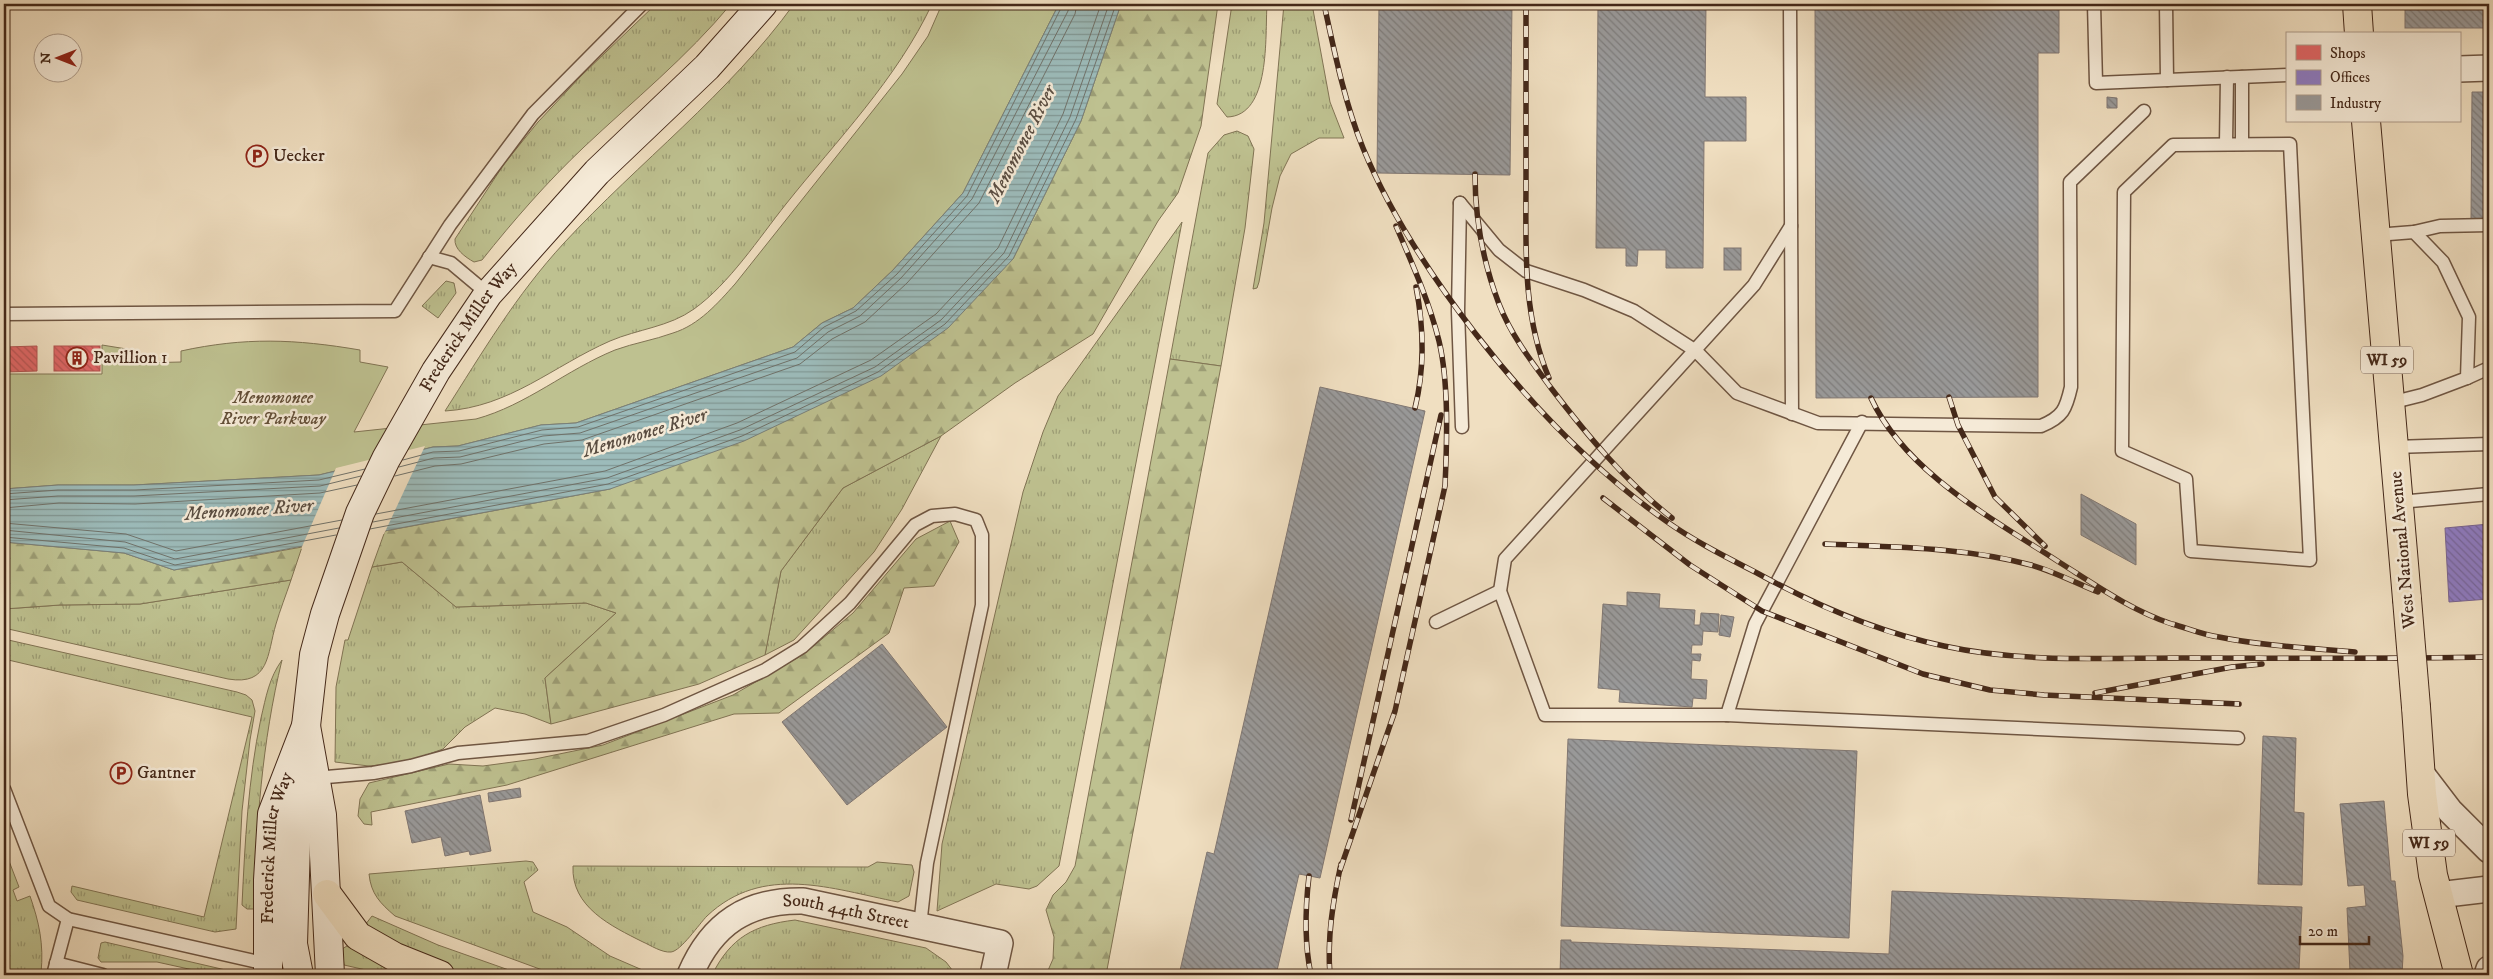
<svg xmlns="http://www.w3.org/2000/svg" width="2493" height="979" font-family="'IM FELL DW Pica',serif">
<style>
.grass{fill:url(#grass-tufts);stroke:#817454}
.forest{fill:url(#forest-firs);stroke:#817454}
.park{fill:#bec190;stroke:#817454}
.water{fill:url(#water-rules);stroke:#79807a}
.pier{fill:#f0dfc1}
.shops{fill:url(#shops-back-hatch);stroke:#b1534f}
.offices{fill:url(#offices-back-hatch);stroke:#786390}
.industry{fill:url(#industry-back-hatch);stroke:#807773}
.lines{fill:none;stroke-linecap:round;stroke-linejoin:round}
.shore{stroke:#70726a;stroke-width:1}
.lane-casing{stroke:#6f5643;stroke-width:15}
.street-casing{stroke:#6f5643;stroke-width:28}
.secondary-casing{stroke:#442819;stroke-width:30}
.primary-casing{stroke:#442819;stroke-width:30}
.highway-casing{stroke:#442819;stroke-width:30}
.lane{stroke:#f5ead7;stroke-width:12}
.street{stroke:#f5ead7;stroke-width:25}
.secondary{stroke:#f5ead7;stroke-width:28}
.primary{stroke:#f0dfc1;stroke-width:28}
.highway{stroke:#f0dfc1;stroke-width:28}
.rail-casing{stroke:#442819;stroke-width:5.5}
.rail{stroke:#f5ead7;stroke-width:4;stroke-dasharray:11;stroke-linecap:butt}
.primary-bridge-casing{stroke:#442819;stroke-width:30;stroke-linecap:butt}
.primary-bridge{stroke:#f0dfc1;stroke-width:28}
.labels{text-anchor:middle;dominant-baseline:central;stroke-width:5;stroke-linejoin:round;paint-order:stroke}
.shield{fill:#f5ead7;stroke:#796252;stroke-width:1}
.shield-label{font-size:16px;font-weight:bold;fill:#442819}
.poi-label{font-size:18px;fill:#442819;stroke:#f5ead7;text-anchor:start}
.street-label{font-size:18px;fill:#442819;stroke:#f5ead7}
.park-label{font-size:18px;font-style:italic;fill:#624e37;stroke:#f5ead7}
.water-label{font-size:19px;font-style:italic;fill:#5a4d41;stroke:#f5ead7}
</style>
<defs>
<pattern id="grass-tufts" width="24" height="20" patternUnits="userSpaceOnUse" patternTransform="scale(1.25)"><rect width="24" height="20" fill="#bec190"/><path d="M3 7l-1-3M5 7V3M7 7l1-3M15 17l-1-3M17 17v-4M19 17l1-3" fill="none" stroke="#9c9d75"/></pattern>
<pattern id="forest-firs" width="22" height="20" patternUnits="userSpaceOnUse" patternTransform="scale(1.25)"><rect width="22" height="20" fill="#bec190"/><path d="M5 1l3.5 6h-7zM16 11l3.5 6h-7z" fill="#9c9d75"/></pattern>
<pattern id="water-rules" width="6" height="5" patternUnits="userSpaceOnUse" patternTransform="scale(1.25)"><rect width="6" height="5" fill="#9cbbba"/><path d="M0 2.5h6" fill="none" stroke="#819896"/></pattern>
<pattern id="shops-back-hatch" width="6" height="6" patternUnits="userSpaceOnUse" patternTransform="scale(1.25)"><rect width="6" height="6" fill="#e06666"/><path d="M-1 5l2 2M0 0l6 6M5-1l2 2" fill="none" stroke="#b75453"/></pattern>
<pattern id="offices-back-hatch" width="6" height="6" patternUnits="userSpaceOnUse" patternTransform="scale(1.25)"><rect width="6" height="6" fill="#8e7cc3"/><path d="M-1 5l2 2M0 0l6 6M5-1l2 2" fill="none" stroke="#76669e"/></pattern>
<pattern id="industry-back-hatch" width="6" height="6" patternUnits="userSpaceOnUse" patternTransform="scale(1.25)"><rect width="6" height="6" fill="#999"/><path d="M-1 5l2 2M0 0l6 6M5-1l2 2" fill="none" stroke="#7e7d7c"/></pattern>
</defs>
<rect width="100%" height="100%" fill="#f0dfc1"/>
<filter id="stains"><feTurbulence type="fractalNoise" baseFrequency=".004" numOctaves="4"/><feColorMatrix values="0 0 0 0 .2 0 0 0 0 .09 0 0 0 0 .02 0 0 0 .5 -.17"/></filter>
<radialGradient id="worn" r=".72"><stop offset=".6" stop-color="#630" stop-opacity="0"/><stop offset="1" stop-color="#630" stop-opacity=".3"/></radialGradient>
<!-- grass -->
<g class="grass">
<path d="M656,4h75c-44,53 -97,96 -147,143 -37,35 -71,74 -102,113l-8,2c-9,-5 -20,-13 -19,-23l49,-75 34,-42 43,-46z"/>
<path d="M794,4h138c-35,75 -95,136 -146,200 -27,34 -57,80 -92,105 -25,18 -56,20 -84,32 -57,25 -100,66 -165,70 37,-58 71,-116 119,-168 75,-81 165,-149 230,-239z"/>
<path d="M1232,4h35c-2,32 4,112 -40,113l-10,-13z"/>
<path d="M1284,4h28l18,98 14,36h-25l-28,16 -11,22 -8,32 -13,74 -2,6 -4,1 11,-66z"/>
<path d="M1237,131l11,5 6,13 -9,79 -24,138 -51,-7 38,-206 16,-18z"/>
<path d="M1182,222l-123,644 -22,20 -8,3 -33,-5 -59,27 5,-67 81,-352 20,-60 15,-36z"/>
<path d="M446,281l8,2 2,10 -18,25 -16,-12z"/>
<path d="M941,436l-39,73 -28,43 -80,88 -29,15 16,-84 62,-83z"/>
<path d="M402,562l54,45 130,-4 30,10 -71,65 6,46 -26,-10 -30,-6 -30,19 -22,22 -39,14 -35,3 -34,-4 1,-75 9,-47h3l24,-73z"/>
<path d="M291,580c-5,15 -11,30 -15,44 -9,30 -6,62 -48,55l-224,-51v-19l56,-4 80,-1z"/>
<path d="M4,639l233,53 9,3 6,5 3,11 -5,29 -8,71 -6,118 -21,3 -138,-32 -6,-8 1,-6 132,31 48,-200 -248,-58z"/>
<path d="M282,660c-20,82 -26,166 -28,249h-7l-5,-4c3,-63 6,-125 19,-187 5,-21 8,-40 21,-58z"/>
<path d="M4,848l15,39 -6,3 4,11 13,-5c9,26 14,48 11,77l-21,-3 -2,5h-14z"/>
<path d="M526,861l7,1 5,8 -14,12 9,30 34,15 43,29 44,19h-98l-161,-59c-15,-13 -24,-22 -26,-42z"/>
<path d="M877,862l35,3 2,7 -5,24 -11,6c-66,-13 -135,-39 -191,14 -8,8 -26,35 -36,36 -9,1 -21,-7 -28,-10 -32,-16 -72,-35 -70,-76l295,1z"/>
<path d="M372,916l66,29 85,30h-53l-54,-19 -51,-31z"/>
<path d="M795,920l131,28 20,14 10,13h-244c19,-38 42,-50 83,-55z"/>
<path d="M105,942l125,29 11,4h-25l-59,-13h-56l-3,-4 3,-15z"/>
<path d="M352,943l58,32h-22l-44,-10 -2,-16z"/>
</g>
<!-- forest -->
<g class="forest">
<path d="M1121,4h97l-17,122 -23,67 -20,28 -65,113 -78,49 -74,53 -98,52 -62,83 -16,84 -66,29 -148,40 -6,-46 71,-65 -30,-10 -130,4 -54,-45 -30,5 13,-36 225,-42 403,-230 68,-138z"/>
<path d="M1170,359l51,7 -115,609h-60l7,-16 1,-22 -8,-27 7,-15 13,-13 9,-16z"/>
<path d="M950,521l9,21 -25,44 -30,2 -15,45 -110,80 -45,1 -227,71 -136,27 1,13 -8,-1 -6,-8 2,-17 9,-16 80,-19 34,2 52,-7 68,-14 130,-50 71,-41 49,-41 63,-74z"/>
<path d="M4,542l120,11 50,17 128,-23 -11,33 -151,24 -80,1 -56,4z"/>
</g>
<!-- park -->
<path class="park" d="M942,4h117l-96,189 -70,77 -40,38 -31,15 -29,24 -217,76 -35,2 -83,21 -25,1 -114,28 -185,10h-76l-54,4v-115h98v-29l37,6v12l42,-1v-11c64,-14 114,-12 179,-1v12l28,5 -34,65 122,-13c51,-14 90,-49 139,-69 19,-7 39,-10 58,-17 26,-8 45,-30 62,-49l167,-210 26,-38z"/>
<!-- water -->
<path class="water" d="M1059,4h62l-40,117 -68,138 -65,69 -67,48 -137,65 -134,48 -167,31 -269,50 -50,-17 -120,-11v-53l54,-4h76l185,-10 114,-28 25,-1 83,-21 35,-2 217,-76 29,-24 31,-15 40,-38 70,-77z"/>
<!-- pier -->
<path class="pier" d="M425,446l-41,88 -83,15 35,-81z"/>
<!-- shops -->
<g class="shops">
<path d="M37,346v25l-33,1v-25z"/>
<rect x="54" y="346" width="46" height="25"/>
</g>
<!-- offices -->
<path class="offices" d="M2489,524v75l-40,3 -4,-74z"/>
<!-- industry -->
<g class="industry">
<path d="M1379,4h133l-2,171 -133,-2z"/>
<path d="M1598,4h108l-1,93h41v44h-42l-1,127h-37v-18h-28l-1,16h-11v-18h-30z"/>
<path d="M1815,4h244v49h-21v344l-222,1z"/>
<rect x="2405" y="4" width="84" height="24"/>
<path d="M2472,92h17v127h-18z"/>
<path d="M2107,97l10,1v10h-10z"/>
<rect x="1724" y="248" width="17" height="22"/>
<path d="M1320,387l105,24 -105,467 -21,-4 -23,101h-97l28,-123 7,2z"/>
<path d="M2081,494l55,30v41l-55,-30z"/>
<path d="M1627,592l33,2 -1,14 36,2 -1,15h6l1,-12 18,1 -1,18 -15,-1 -1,14h-10l-1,9h10l-1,7 -8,-1 -1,19 16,1 -1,19 -13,-1 -1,9 -73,-5 1,-12 -22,-2 5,-84 24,2z"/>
<path d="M1721,615l13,2 -4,20 -11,-2z"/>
<path d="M882,644l65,83 -100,78 -65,-83z"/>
<path d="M2263,736l33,2 -2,74 10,1 -2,72 -44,-1z"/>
<path d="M1568,739l289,12 -8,187 -288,-12z"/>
<path d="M520,788l1,9 -32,5 -1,-9z"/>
<path d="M480,795l11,56 -21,4 -1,-4 -24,5 -4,-19 -29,6 -7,-32z"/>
<path d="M2384,801l7,80h4l8,75 -1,19h-842l1,-35h10v2l318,12 3,-63 410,16 -3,63 51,2 -3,-64 19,-2 -2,-21 -16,1 -8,-82z"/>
</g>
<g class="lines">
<!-- shore -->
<g class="shore">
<path d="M403,460l30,-8 26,-1 83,-21 36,-3 217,-75 29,-25 32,-16 41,-37 70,-78 96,-192"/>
<path d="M399,467l35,-9 26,-1 83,-21 37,-3 217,-75 31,-26 32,-16 41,-38 71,-79 96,-188 2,-7"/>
<path d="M395,476l40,-10 26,-2 83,-20 38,-4 218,-76 32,-25 33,-17 42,-39 72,-80 96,-189 2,-10"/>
<path d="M4,494l54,-4h77l184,-10 46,-11"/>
<path d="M4,500l54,-4h76l186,-10 41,-10"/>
<path d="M4,508l55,-5 76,1 185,-11 37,-8"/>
<path d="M376,514l229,-43 132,-48 134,-63 65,-46 62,-66 65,-134 38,-110"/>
<path d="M373,522l234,-44 133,-48 135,-63 66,-47 63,-67 66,-136 39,-113"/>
<path d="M4,523l122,11 50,17 166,-31"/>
<path d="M370,529l238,-45 134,-48 136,-64 67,-48 64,-68 67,-137 40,-115"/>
<path d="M4,530l121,12 50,17 164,-31"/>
<path d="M4,537l120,11 51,17 161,-30"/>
</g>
<!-- lane casing -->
<g class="lane-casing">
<g id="lane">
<path d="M1790,4l2,410"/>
<path d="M2094,4l2,79 191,-8"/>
<path d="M2166,4l1,76"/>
<path d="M2242,77v67"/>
<path d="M2226,144l1,-67"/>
<path d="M2290,144l20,416 -119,-9 -5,-72 -64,-28 2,-259 49,-47z"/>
<path d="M1460,203l39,47 27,21 58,19 50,21 62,40 41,42 81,30 223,3c22,-9 25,-17 30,-39l-1,-205 74,-71"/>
<path d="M1460,203l-2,108 4,116"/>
<path d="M1791,226l-37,59 -249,274 -5,32 45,124h182l511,23"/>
<path d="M2376,235l38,-3 26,-6 49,-1"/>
<path d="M429,257l22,6 37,31"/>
<path d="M4,314l391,-3 55,-86 83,-111 109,-110"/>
<path d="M2467,378l22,-10"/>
<path d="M2390,403l32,-8 45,-17 2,-61 -26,-55 -29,-30"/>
<path d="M2394,447l95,-3"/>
<path d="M2399,502l90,-8"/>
<path d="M1436,622l64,-31"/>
<path d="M1727,715l28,-91 107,-202"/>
<path d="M315,778l58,-5 38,-7 47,-13 130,-12 76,-26 101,-45 37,-23 48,-44 65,-78 17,-9 23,-2 21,6 6,15v70l-55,258 -7,63"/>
<path d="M4,789l45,117 19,13 199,45"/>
<path d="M56,963l47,12"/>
<path d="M53,975l15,-56"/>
</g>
</g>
<!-- street casing -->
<g class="street-casing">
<g id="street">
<path d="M2459,69l30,-1"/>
<path d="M2421,773l29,38 39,39"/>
<path d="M2438,895l51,-6"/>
<path id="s1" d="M690,975c22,-52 58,-75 113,-74l197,42 -7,32"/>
<path d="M2487,975l2,-6"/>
</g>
</g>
<!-- secondary casing -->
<g class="secondary-casing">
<g id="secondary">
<path d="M306,726l16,89 8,160"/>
<path id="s2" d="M268,975v-95l4,-66 34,-88 8,-71 11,-41 35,-101 26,-54 50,-88 52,-77 109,-122 110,-105 56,-63"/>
<path d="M299,975l-6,-31 3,-102 7,-79"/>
</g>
</g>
<!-- primary casing -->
<g class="primary-casing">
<g id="primary">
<path d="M2357,4l2,30"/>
<path d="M2366,121l41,478"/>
<path d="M2416,707l6,87 11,81 26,100"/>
</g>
</g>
<!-- highway casing -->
<g class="highway-casing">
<path id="highway" d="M327,894l31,42 37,21 45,18"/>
</g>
<!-- lane -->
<use href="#lane" class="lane"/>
<!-- street -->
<use href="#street" class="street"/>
<!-- secondary -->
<use href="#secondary" class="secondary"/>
<!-- primary -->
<use href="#primary" class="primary"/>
<!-- highway -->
<use href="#highway" class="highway"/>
<!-- rail casing -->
<g class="rail-casing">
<g id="rail">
<path d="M1324,4c10,46 21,100 39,144 27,66 69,129 112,185 55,71 117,136 191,188 28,20 60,36 91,52 60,33 120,59 187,73 78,17 160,12 239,12 102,0 204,1 306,-1"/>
<path d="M1526,4c0,58 0,117 0,175 0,68 -4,135 23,199"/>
<path d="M1475,174c0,45 8,88 24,130 12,31 32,57 52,84 36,47 74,93 121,130"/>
<path d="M1949,397l9,28 37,72 50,49"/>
<path d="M1871,398c34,74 122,121 188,164 35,22 73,49 113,62 15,4 31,11 47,13 44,9 91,11 136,15"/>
<path d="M1415,408c10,-41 9,-80 1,-121"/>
<path d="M1603,498l87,67 72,46 161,63 67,16 54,5 195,9"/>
<path d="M1825,544c68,3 139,3 206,21 22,6 45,18 67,27"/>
<path d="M2095,693l137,-26 30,-3"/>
<path d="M1351,820l90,-405"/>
<path d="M1340,870l55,-159 50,-225c2,-44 4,-103 -6,-145 -10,-40 -27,-78 -43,-115"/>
<path d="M1309,876c-4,34 -5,66 2,99"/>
<path d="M1330,975c-3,-38 3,-74 11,-111"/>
</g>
</g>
<!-- rail -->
<use href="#rail" class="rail"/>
<!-- primary-bridge casing -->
<g class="primary-bridge-casing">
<path id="primary-bridge" d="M2407,599l9,108"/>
</g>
<!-- primary-bridge -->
<use href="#primary-bridge" class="primary-bridge"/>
</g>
<!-- icons -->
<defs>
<g id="parking-ring" transform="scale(1.125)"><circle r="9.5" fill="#f5ead7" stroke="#8f2418" stroke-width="1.5"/><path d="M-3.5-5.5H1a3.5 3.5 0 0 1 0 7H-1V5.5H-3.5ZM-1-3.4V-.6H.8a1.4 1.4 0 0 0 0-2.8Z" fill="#8f2418"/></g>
<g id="building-ring" transform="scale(1.125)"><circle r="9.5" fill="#f5ead7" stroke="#8f2418" stroke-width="1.5"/><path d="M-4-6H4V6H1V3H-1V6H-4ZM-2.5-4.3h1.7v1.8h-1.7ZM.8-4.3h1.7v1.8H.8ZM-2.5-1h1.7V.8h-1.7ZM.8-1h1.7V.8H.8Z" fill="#8f2418"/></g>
</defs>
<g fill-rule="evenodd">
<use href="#parking-ring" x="257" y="156"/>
<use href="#building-ring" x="77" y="358"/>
<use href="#parking-ring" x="121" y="773"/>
</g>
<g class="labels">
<!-- shield labels -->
<g class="shield">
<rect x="2361" y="346.5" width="52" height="27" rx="4"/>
<rect x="2403" y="829.5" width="52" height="27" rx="4"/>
</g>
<g class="shield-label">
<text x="2387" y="360">WI 59</text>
<text x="2429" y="843">WI 59</text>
</g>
<!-- poi labels -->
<g class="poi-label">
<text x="273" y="156">Uecker</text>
<text x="93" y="358">Pavillion 1</text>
<text x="137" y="773">Gantner</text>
</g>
<!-- street labels -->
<g class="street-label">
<text stroke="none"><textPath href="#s2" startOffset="692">Frederick Miller Way</textPath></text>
<text transform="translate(2403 550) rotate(-95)">West National Avenue</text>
<text stroke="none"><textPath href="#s2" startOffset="128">Frederick Miller Way</textPath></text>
<text stroke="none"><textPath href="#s1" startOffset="189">South 44th Street</textPath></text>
</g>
<!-- park labels -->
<g class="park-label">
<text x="273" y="398">Menomonee<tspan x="273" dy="21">River Parkway</tspan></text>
</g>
<!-- water labels -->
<g class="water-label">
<text transform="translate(1022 144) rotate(-63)">Menomonee River</text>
<text transform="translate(645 433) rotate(-17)">Menomonee River</text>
<text transform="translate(249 510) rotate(-4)">Menomonee River</text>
</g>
</g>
<!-- margin -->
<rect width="2493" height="979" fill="none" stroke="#f0dfc1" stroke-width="20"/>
<rect x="5" y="5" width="2483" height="969" fill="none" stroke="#442819" stroke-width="2.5"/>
<rect x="10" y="10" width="2473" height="959" fill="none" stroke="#442819"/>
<!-- legend -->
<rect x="2286" y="32" width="175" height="90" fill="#f5ead7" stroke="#ae9c8b"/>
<rect x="2296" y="45" width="25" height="15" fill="#e06666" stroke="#ae9c8b"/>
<text x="2330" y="58" font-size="15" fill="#442819">Shops</text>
<rect x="2296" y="70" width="25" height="15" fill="#8e7cc3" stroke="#ae9c8b"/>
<text x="2330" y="82" font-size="15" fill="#442819">Offices</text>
<rect x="2296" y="95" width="25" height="15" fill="#999999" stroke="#ae9c8b"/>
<text x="2330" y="108" font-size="15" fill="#442819">Industry</text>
<!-- north arrow -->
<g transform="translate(58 58) rotate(270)"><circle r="24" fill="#f5ead7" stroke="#ae9c8b"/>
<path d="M0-4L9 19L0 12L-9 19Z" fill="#8f2418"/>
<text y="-8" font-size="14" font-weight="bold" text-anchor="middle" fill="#442819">N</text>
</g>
<!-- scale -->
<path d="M2300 936v8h69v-8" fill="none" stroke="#442819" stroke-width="2.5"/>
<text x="2308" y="936" font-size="15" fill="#442819" stroke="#f5ead7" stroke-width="4" paint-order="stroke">20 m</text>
<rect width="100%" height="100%" filter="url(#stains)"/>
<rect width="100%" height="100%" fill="url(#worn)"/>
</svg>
